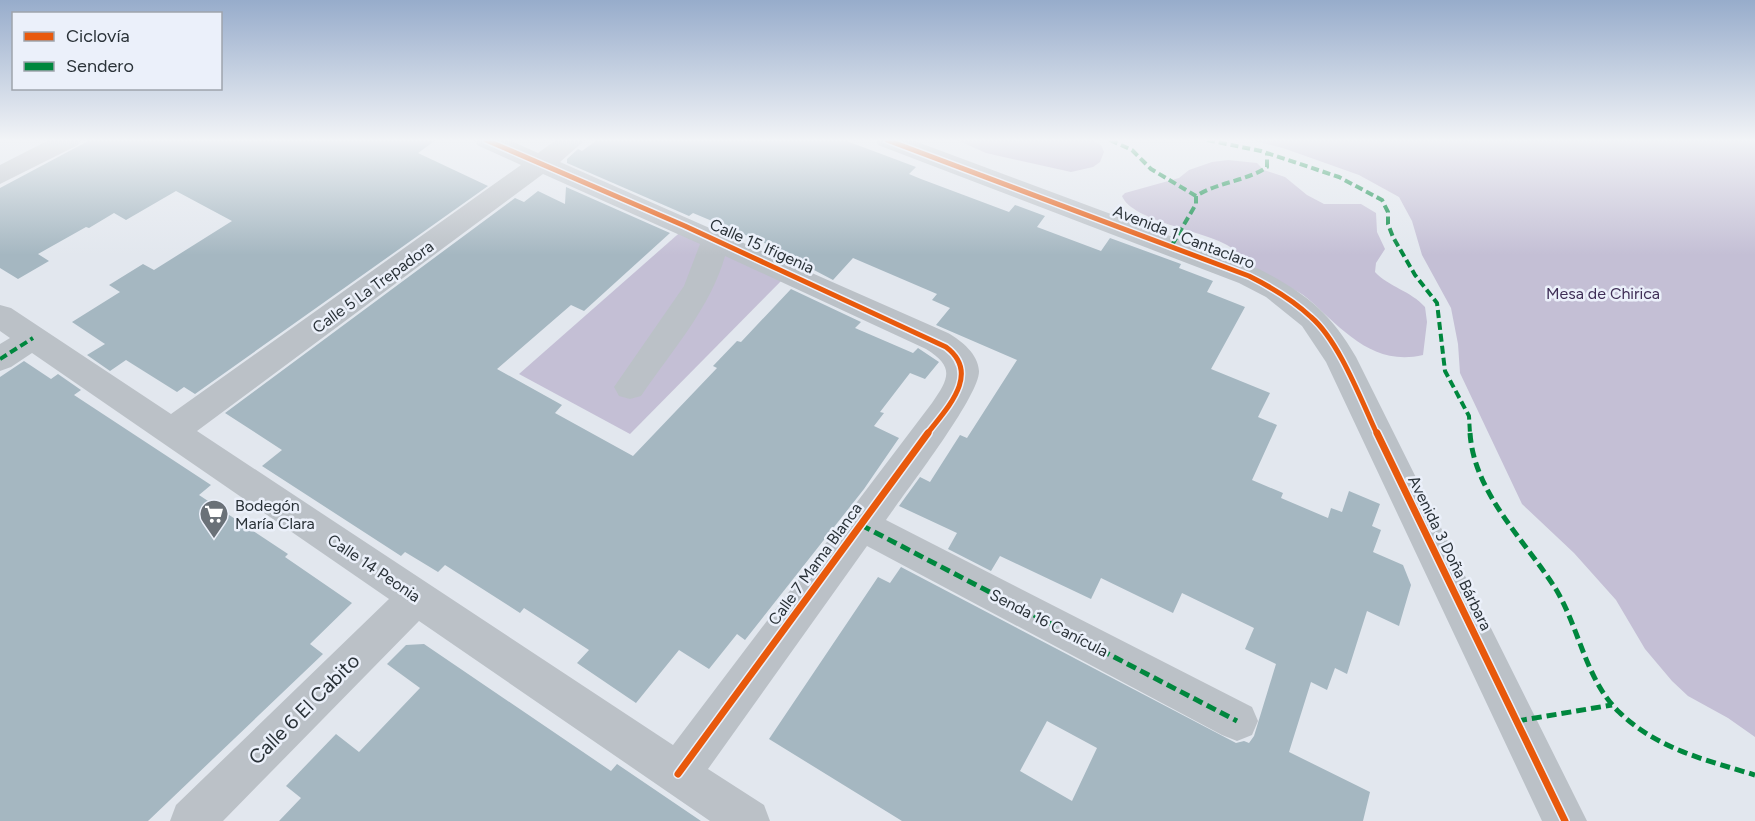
<svg xmlns="http://www.w3.org/2000/svg" width="1755" height="821" font-family="Figtree,sans-serif">
<style>
.green{fill:#c4bfd5}
.building{fill:#a5b7c1;fill-rule:evenodd}
.lines{fill:none;stroke-linecap:round;stroke-linejoin:round}
.minor{fill:#bbc1c7;fill-rule:evenodd}
.quiet-far1{stroke:#00873e;stroke-width:4;stroke-dasharray:8 4;stroke-linecap:butt}
.quiet{stroke:#00873e;stroke-width:5;stroke-dasharray:10 5;stroke-linecap:butt}
.cycleway-far1-casing{stroke:#ebf0fa;stroke-width:8}
.cycleway-casing{stroke:#ebf0fa;stroke-width:10}
.cycleway-far1{stroke:#e8590c;stroke-width:5}
.cycleway{stroke:#e8590c;stroke-width:7}
.labels{text-anchor:middle;dominant-baseline:central;stroke-width:5;stroke-linejoin:round;paint-order:stroke}
.street-label{font-size:16px;fill:#2a3238;stroke:#ebf0fa}
.park-label{font-size:16px;fill:#3f2e56;stroke:#ebf0fa}
.poi-label{font-size:16px;fill:#2a3238;stroke:#ebf0fa;text-anchor:start}
.near-street-label{font-size:20px;fill:#2a3238;stroke:#ebf0fa}
</style>
<rect width="100%" height="100%" fill="#e2e7ee"/>
<!-- green -->
<g class="green">
<path d="M957,140h134l10,5 3,7 -4,10 -7,5 -22,5 -85,-19z"/>
<path d="M1250,140h505v597l-27,-19 -40,-22 -16,-15 -27,-32 -29,-49 -42,-47 -52,-49 -62,-131 -2,-29 -7,-36 -29,-53 -10,-34 -13,-24 -40,-22 -76,-27z"/>
<path d="M1228,160l29,3 7,7 21,7 22,18 17,9h37l15,9 1,19 8,17 -9,14 -1,9c14,15 36,19 50,35l2,15 -4,33c-52,12 -82,-28 -116,-57 -14,-12 -34,-16 -48,-27 -11,-8 -19,-18 -32,-26 -23,-14 -95,-24 -105,-49l3,-3 54,-15 10,-8 23,-8z"/>
<path d="M685,228l103,46 -158,160 -111,-60z"/>
</g>
<!-- building -->
<g class="building">
<path d="M90,140h346l-18,13 70,33 -293,208 -11,-7 -7,5 -51,-32 -16,11 -23,-16 18,-11 -33,-22 48,-30 -11,-7 34,-21 11,6 78,-49 -56,-30 -50,29 -12,-7 -25,15 -3,-1 -48,27 11,7 -31,18 -18,-11v-80z"/>
<path d="M597,140h247l72,27 -7,7 12,5 88,33 6,-7 30,11 -8,11 64,24 9,-13 71,26 -2,4 34,13 -6,11 38,15 -34,62 59,24 -12,24 19,8 -25,55 31,13 -2,5 47,20 3,-10 11,4 7,-21 31,13 -8,22 9,4 -8,22 30,13 8,20 -12,41 -32,-15 -20,63 -12,-6 -8,22 -16,-8 -22,70 81,40 -7,29h-461l-133,-82 109,-162 12,6 11,-16 335,176 8,-2 5,2 5,-7 22,-72 -31,-15 9,-21 -72,-35 -9,20 -72,-35 -10,21 -91,-43 -9,15 -43,-22 9,-16 -58,-27 21,-29 10,5 30,-47 7,3 50,-78 -81,-35 14,-17 -18,-8 5,-6 -84,-36 -20,22 -38,-20 3,-3 -105,-44 -4,3 -122,-53v-4l11,-10 4,2zM1047,721l50,27 -25,53 -52,-30z"/>
<path d="M566,187l104,46 -86,78 -13,-6 -74,64 65,36 -7,8 78,43 84,-88 -4,-2 24,-25 4,1 50,-53 70,33 -6,6 58,25 5,-5 21,14 -14,17 -15,-6 -30,39 4,1 -10,13 25,12 -35,51 -119,151 -8,-6 -28,35 -30,-19 -43,53 -59,-40 12,-13 -65,-42 -4,5 -75,-48 -7,7 -33,-20 -4,4 -139,-90 20,-16 -57,-37 290,-215 9,4 14,-11 27,13z"/>
<path d="M24,361l27,18 7,-5 23,16 -7,5 137,90 -12,10 89,59 -3,3 67,46 -42,41 13,10 -175,167h-148v-444z"/>
<path d="M424,644l187,127 6,-7 84,57h-422l22,-23 -15,-12 50,-52 23,18 61,-64 -33,-24 19,-19z"/>
</g>
<g class="lines">
<!-- minor -->
<g class="minor">
<path d="M49,140h32l-3,5 -78,39v-19z"/>
<path d="M474,140h35l29,13 18,-13h29l-25,22 388,171c14,8 30,21 31,38 1,25 -76,124 -93,149l366,187 6,14 -6,14 -15,6 -15,-6 -355,-189 -159,223 56,36 6,16h-60l-291,-200 -196,200h-53l6,-16 213,-206 -357,-246 -21,14 -11,4v-27l10,-6 -10,-7v-26l11,3 160,106 350,-249 -44,-20zM543,174l157,70 -16,42 -70,101 5,9 11,3 11,-3c30,-44 70,-89 84,-140l201,93c29,18 23,29 6,54l-259,342 -476,-314z"/>
<path d="M875,140h37l347,129c45,23 72,44 97,88l231,464h-45l-216,-459 -24,-36 -36,-29 -27,-14 -361,-138z"/>
</g>
<!-- quiet-far1 -->
<g class="quiet-far1">
<path d="M1110,140l22,10 19,19 45,27"/>
<path d="M1207,140l54,11 78,26 43,23 6,12v12l5,13 22,38 22,28 8,68 24,45 1,18"/>
<path d="M1172,245l24,-41v-8c22,-14 51,-15 71,-29v-14"/>
<path d="M0,359l33,-21"/>
</g>
<!-- quiet -->
<g class="quiet">
<path d="M1470,433c4,61 56,108 87,158 23,40 29,89 62,121 38,37 87,48 136,63"/>
<path d="M861,525l376,196"/>
<path d="M1517,721l95,-16"/>
</g>
<!-- cycleway-far1 casing -->
<g class="cycleway-far1-casing">
<g id="cycleway-far1">
<path d="M486,140l199,86 261,121c36,27 0,62 -19,87"/>
<path d="M887,140l362,136c22,11 44,24 62,41 28,24 50,83 66,117"/>
</g>
</g>
<!-- cycleway casing -->
<g class="cycleway-casing">
<g id="cycleway">
<path d="M1377,433l188,388"/>
<path d="M678,774l250,-341"/>
</g>
</g>
<!-- cycleway-far1 -->
<use href="#cycleway-far1" class="cycleway-far1"/>
<!-- cycleway -->
<use href="#cycleway" class="cycleway"/>
</g>
<!-- sky -->
<linearGradient id="sky" x2="0" y2="1"><stop stop-color="#97accb"/><stop offset="0.55" stop-color="#f2f4f7"/><stop offset="1" stop-color="#f2f4f7" stop-opacity="0"/></linearGradient>
<rect width="1755" height="255" fill="url(#sky)"/>
<!-- icons -->
<defs>
<g id="supermarket-pin" transform="scale(1.5)"><path d="M0 17L-7.5 6A9.5 9.5 0 1 1 7.5 6Z" fill="#6a7178" stroke="#ebf0fa"/><path d="M-6-5.5h2.5l.6 2H6L4.5 2H-2.5L-4.4-4H-6ZM-1.5 3.2a1.3 1.3 0 1 0 .1 0ZM3 3.2a1.3 1.3 0 1 0 .1 0Z" fill="#fff"/></g>
</defs>
<g fill-rule="evenodd">
<use href="#supermarket-pin" x="214" y="514"/>
</g>
<g class="labels">
<!-- street labels -->
<g class="street-label">
<text transform="translate(1184 237) rotate(21)">Avenida 1 Cantaclaro</text>
<text transform="translate(762 246) rotate(24)">Calle 15 Ifigenia</text>
<text transform="translate(373 287) rotate(-36)">Calle 5 La Trepadora</text>
<text transform="translate(1450 553) rotate(64)">Avenida 3 Doña Bárbara</text>
<text transform="translate(815 564) rotate(-54)">Calle 7 Mama Blanca</text>
<text transform="translate(374 568) rotate(34)">Calle 14 Peonia</text>
<text transform="translate(1049 623) rotate(27)">Senda 16 Canícula</text>
</g>
<!-- park labels -->
<g class="park-label">
<text x="1603" y="293">Mesa de Chirica</text>
</g>
<!-- poi labels -->
<g class="poi-label">
<text x="235" y="505">Bodegón<tspan x="235" dy="18">María Clara</tspan></text>
</g>
<!-- near-street labels -->
<g class="near-street-label">
<text transform="translate(304 709) rotate(-45)">Calle 6 El Cabito</text>
</g>
</g>
<!-- legend -->
<rect x="12" y="12" width="210" height="78" fill="#ebf0fa" stroke="#9ea4ac" stroke-width="1.5"/>
<rect x="24" y="32" width="30" height="9" fill="#e8590c" stroke="#9ea4ac" stroke-width="1.5"/>
<text x="66" y="42" font-size="18" fill="#2a3238">Ciclovía</text>
<rect x="24" y="62" width="30" height="9" fill="#00873e" stroke="#9ea4ac" stroke-width="1.5"/>
<text x="66" y="72" font-size="18" fill="#2a3238">Sendero</text>
</svg>
